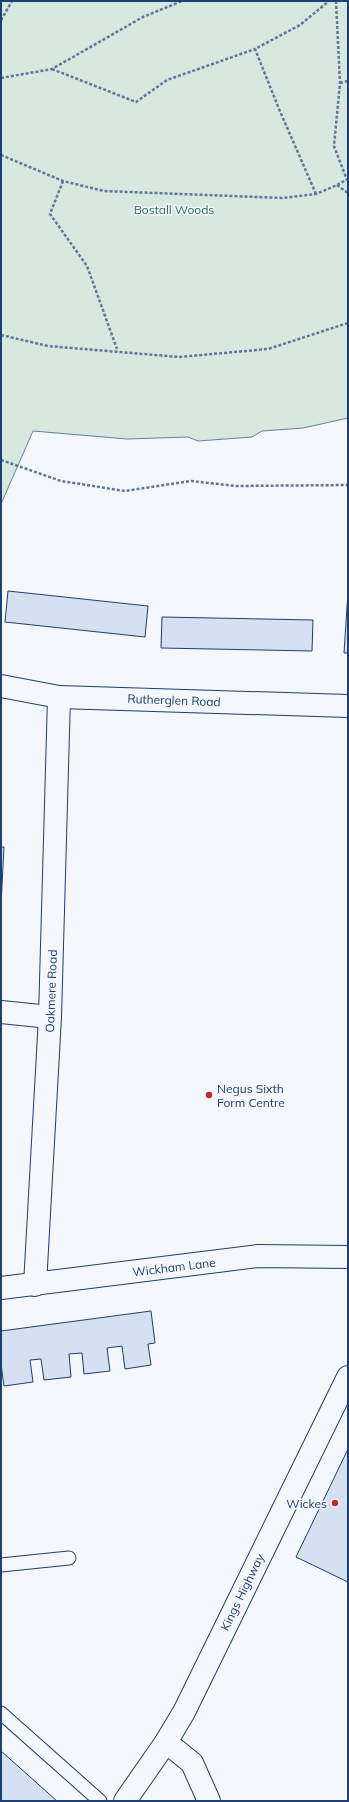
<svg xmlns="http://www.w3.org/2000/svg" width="349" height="1802" font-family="Mulish,sans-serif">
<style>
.green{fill:#d7e8df;stroke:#687fa3}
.building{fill:#d5e0f0;stroke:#1d3f73}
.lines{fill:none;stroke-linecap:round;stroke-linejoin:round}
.service-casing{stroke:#1d3f73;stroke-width:15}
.minor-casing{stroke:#1d3f73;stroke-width:24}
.tertiary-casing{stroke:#1d3f73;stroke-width:24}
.primary-casing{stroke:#1d3f73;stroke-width:24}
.path{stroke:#5e769c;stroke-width:2.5;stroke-dasharray:3 2;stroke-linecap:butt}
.service{stroke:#f4f7fb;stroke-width:13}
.minor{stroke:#f4f7fb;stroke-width:22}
.tertiary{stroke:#f4f7fb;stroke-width:22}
.primary{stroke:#f4f7fb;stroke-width:22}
.poi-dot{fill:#c62828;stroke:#f4f7fb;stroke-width:1.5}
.labels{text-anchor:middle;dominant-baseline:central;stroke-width:3;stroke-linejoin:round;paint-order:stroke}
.park-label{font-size:12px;fill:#2c6c60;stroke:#f4f7fb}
.street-label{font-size:12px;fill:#1d3f73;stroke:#f4f7fb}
.poi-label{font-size:12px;fill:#1d3f73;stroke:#f4f7fb;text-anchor:start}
</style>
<rect width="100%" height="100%" fill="#f4f7fb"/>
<!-- green -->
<path class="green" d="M1,1h347v417l-45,10 -41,3 -10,6 -54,4 -10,-4 -61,2 -94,-8 -32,73z"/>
<!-- building -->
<g class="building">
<path d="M8,591l140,15 -3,31 -140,-15z"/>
<path d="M348,592v61h-4z"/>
<path d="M162,617l151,3 -1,31 -151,-3z"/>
<path d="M1,847h3l-3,58z"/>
<path d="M151,1311l4,32 -7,1 3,21 -26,4 -3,-23 -15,2 3,23 -26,3 -2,-21 -13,1 2,23 -27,3 -3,-21 -11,1 3,22 -29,4 -3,-22v-33z"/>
<path d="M348,1449v133l-52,-25z"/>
<path d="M1,1751l56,50h-56z"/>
</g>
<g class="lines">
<!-- service casing -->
<g class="service-casing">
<g id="service">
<path d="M1,1565l68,-7"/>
<path d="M1,1713l99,88"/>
</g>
</g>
<!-- minor casing -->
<g class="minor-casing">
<g id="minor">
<path d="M1,686l58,11 289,9"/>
<path d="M1,1012l49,5"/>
<path d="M35,1285l15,-268 9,-320"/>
<path d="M166,1742l26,21 17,38"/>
</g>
</g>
<!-- tertiary casing -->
<g class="tertiary-casing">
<path id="tertiary" d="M125,1801l41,-59 18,-30 164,-335"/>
</g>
<!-- primary casing -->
<g class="primary-casing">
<path id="primary" d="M1,1288l257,-32 90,1"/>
</g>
<!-- path -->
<g class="path">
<path d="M336,1l4,82 -6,63 13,34"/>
<path d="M1,20l11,-19"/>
<path d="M52,69l84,33 31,-22 88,-31"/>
<path d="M1,78l51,-9 91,-52 39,-16"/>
<path d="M340,83l8,-2"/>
<path d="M1,155l62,26 41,10 179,7 33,-4 21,-9 11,-6"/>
<path d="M63,181l-13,33 37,52 30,83"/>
<path d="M337,185l11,8"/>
<path d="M316,194l-37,-85 -24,-60 45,-24 29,-24"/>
<path d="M1,335l47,11 131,11 89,-8 80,-26"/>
<path d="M1,460l60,21 64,10 66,-10 45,5 112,-1"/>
</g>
<!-- service -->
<use href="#service" class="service"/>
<!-- minor -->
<use href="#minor" class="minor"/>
<!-- tertiary -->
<use href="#tertiary" class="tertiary"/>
<!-- primary -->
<use href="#primary" class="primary"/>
</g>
<!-- markers -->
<g class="poi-dot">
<circle cx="209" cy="1095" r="4"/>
<circle cx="335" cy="1503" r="4"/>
</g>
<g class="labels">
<!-- park labels -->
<g class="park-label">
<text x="174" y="209">Bostall Woods</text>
</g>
<!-- street labels -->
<g class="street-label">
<text transform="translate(174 700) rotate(2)">Rutherglen Road</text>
<text transform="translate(51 991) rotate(-88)">Oakmere Road</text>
<text transform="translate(174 1267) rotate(-7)">Wickham Lane</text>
<text transform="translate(242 1592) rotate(-64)">Kings Highway</text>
</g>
<!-- poi labels -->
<g class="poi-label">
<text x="217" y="1088">Negus Sixth<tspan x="217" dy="14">Form Centre</tspan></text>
<text x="327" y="1503" text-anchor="end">Wickes</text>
</g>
</g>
<!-- border -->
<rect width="349" height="1802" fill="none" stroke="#1d3f73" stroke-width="4"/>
</svg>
